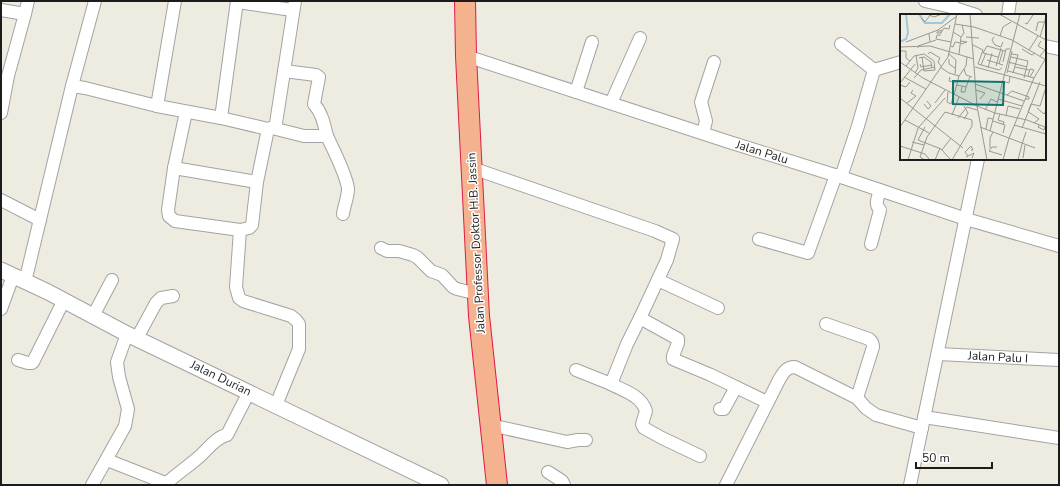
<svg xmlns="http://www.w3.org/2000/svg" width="1060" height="486" font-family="'Nunito Sans',sans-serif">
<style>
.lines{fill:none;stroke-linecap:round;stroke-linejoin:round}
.minor-casing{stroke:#a3a3a3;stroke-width:14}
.tertiary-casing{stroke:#a3a3a3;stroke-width:17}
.trunk-casing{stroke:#df1b45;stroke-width:22}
.minor{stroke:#fff;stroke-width:12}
.tertiary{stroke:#fff;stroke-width:15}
.trunk{stroke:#f4b28f;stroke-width:20}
.labels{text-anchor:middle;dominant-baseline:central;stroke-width:3;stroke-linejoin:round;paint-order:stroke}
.street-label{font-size:12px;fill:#1c1c1c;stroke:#fff}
.inset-river{fill:none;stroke:#9fc8de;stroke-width:2}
.inset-road{fill:none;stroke:#9a9892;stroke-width:1}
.view{fill:#0f766e;fill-opacity:0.15;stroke:#0f766e;stroke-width:2}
.inset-edge{fill:none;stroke:#1c1c1c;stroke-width:2}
</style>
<rect width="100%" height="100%" fill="#eeebe1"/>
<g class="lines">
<!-- minor casing -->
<g class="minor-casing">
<g id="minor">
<path d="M925,1l26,6 1,-6"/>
<path d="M237,2l55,8"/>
<path d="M951,7l25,8"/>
<path d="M1,10l24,4 -17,62 -7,37"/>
<path d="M25,14l3,-13"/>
<path d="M1008,15l2,-14"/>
<path d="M841,44l33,26"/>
<path d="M1045,46l14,3"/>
<path d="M466,56l260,85 115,36 125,42 93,27"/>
<path d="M284,71l32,4 3,2 -5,27c8,9 10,20 13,32"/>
<path d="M72,86l13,2 72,18 64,12 47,11 6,-2 2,-4 19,-122"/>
<path d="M576,92l16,-50"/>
<path d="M611,103l29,-65"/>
<path d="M157,106l18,-105"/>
<path d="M186,112l-12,56 -6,42 1,6 6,5 65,9 9,-2 3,-3 5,-43 11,-53"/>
<path d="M221,118l16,-117"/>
<path d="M272,128l32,8h23c6,13 20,40 21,53 0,8 -4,17 -5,25"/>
<path d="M703,133l3,-12 -5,-19 13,-40"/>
<path d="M174,168l83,14"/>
<path d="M472,168l183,63 18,8 -6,21 -27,58 -13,26 -16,40 -35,-14"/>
<path d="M841,177l17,-51 16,-56 27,-8"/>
<path d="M1,200l39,20"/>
<path d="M240,230l-4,57 3,11 4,3 48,15 5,4 3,4v25l-23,56"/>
<path d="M759,239l49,14 28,-78"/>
<path d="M871,244l8,-30 1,-4c-6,-7 -2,-12 0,-20"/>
<path d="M381,248l6,3h12l14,4 5,3 13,13 11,4 11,12 4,2 21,5"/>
<path d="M658,280l60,28"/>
<path d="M25,282l47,-196 23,-85"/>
<path d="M1,309l12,-33"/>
<path d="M93,316l19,-36"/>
<path d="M640,318l38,21v4l-5,13v3l2,1 36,15 56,27"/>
<path d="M826,324l43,15c3,2 4,4 4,8l-16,51"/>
<path d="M137,338l19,-35 5,-5 12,-2"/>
<path d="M938,354l121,6"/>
<path d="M18,360l10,3h4l1,-1 31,-62"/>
<path d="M611,384c13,7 30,11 35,27l-4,13 2,4 18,10 38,18"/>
<path d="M720,409h4l12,-22"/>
<path d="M924,417l135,21"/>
<path d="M490,425l77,17 11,-2h8"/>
<path d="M107,460l56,22h5c10,-9 22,-17 32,-26 8,-7 16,-19 27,-21l22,-43"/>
<path d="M548,472l14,9 2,4"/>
<path d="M92,485l33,-59 3,-17 -9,-32 -2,-15 10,-28"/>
<path d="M726,485l53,-105c4,-7 7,-13 16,-13l62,31 9,10 10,7 46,13"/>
<path d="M910,485l68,-326"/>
</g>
</g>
<!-- tertiary casing -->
<g class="tertiary-casing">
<path id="tertiary" d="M1,270l47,22 79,42 314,151"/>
</g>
<!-- trunk casing -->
<g class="trunk-casing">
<path id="trunk" d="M465,1l1,55 13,260 18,169"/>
</g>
<!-- minor -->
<use href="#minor" class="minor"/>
<!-- tertiary -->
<use href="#tertiary" class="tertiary"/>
<!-- trunk -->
<use href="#trunk" class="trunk"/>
</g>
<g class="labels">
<!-- street labels -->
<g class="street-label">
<text transform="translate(762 152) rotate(17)">Jalan Palu</text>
<text transform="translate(476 243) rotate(-93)">Jalan Professor Doktor H.B. Jassin</text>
<text transform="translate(998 357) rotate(3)">Jalan Palu I</text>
<text transform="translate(221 378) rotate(26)">Jalan Durian</text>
</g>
</g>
<!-- overview -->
<g transform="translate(900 14)">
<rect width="146" height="146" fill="#eeebe1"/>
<path class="inset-river" d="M19,0l6,9h17l8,-9M0,28l6,-3 2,-6 -2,-19"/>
<path class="inset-road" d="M70,0l7,92 10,54M99,0l47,26M29,1l5,2 8,-3M21,4l4,4 6,-8M125,9l2,1 6,-9M55,10l19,3 38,13 34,20M41,16v3h-4v-1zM136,17l2,-9h6M53,18l8,5 -2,17M41,19l3,-5 5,1 1,-4M29,20l1,8 6,-2M41,21h-4l-1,4 15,3M100,22l3,-9 8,-5M61,23l3,-4 -2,-8M66,23l13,1M94,23l-2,3 3,5 6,2 2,-5M140,23l6,-20M6,28l32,-12 19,-14M61,30l6,-2 -6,-1M73,31l10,5 -5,14 21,6 3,-2M51,32l2,1 2,-5 6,1M0,33l30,-1 44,13M18,34v-2l12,-4M122,35l10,6 3,-2M129,36l9,-14M0,37h6v7l4,3M83,39l4,-7 18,5M83,39l15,4M28,40l2,-2 10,6 -2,4 3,4M49,40l7,6 -1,14M112,40l6,1 -5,18M140,42l5,-6 -7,-4 3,-5M111,43l17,4 -4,17M19,44l5,-1 7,5 1,6M49,45v5l6,4M87,46l16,5M0,48l23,16 54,28 18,7 32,7M103,48l3,-13h4M108,48l19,5M20,50l1,3 11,-2M99,50l4,-14M81,51l5,-12M6,52l8,-10 10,-2 10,7 1,9 -11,1 -2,-14M96,52l5,-18M40,53l9,6 10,3M75,53l71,19M115,53l14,3M88,54l4,-15M64,55l2,6 6,2M108,57l26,7M15,59l3,-5 -2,-13M107,59l5,-22M59,62l7,-10 1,-9M128,62l2,-7 4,1 -4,7M4,63l22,12M50,63l-1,4 5,1 -2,8M14,64l7,-8 14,-3M102,67l7,2 1,-7M0,69l15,-19M75,70l49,17M0,71l6,2 4,-5M57,71l9,2 4,-10M62,73l-1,5h4l1,-5M76,76l9,3 -5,6M48,78l-1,10 4,2 3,-10M54,81l5,-19M107,81l5,-4 17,6v2h-4M0,84l63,50M98,85l24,7M7,89l9,-7 -5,-3 2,-3M35,89l10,-13M24,90l4,5 3,-3 -4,-5M64,92l4,7 -4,6M137,94l7,6 2,-3M85,96l6,-11 6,3M130,99l-2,-1 3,-8 9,2 6,-19M130,99l9,6 -5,4M100,100l-2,6 6,2 -1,3M52,101l7,-18M106,101l2,-9 12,3M58,104l9,-11 10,3M5,106l24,13M127,106l18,7M93,107l12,4 -2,8M114,111l32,9M139,111l-1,2 6,3 2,-6M0,113l48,-70 9,-43M25,113l-7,13 23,9 10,11M80,113l55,21M122,114l18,-46M86,115l2,-11 5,1M90,117l30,-117M109,124l25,-60 12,-20M12,128l12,3M122,130l4,-12M0,132l25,8 5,6M97,133h-5l-3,4 13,4M90,134v-10l3,-6M42,136l9,-12M68,142l-3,-4 6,-6 2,4h-2M66,143l8,-4 -2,5M123,144l2,-13M8,146l10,-32 27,-30M25,146l-5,-3 7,-20 18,-25 27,8v6l-20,34M35,146l5,-12M103,146l6,-22M118,146l4,-16"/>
<path class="view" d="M53,67l51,1 -1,23 -50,-1z"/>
<rect width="146" height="146" class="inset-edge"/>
</g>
<!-- border -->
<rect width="1060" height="486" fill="none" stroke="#1c1c1c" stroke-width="4"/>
<!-- scale -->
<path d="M916 462v6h76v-6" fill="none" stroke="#1c1c1c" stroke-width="2"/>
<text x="922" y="462" font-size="12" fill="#1c1c1c" stroke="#ffffff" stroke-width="3" paint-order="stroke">50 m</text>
</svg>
